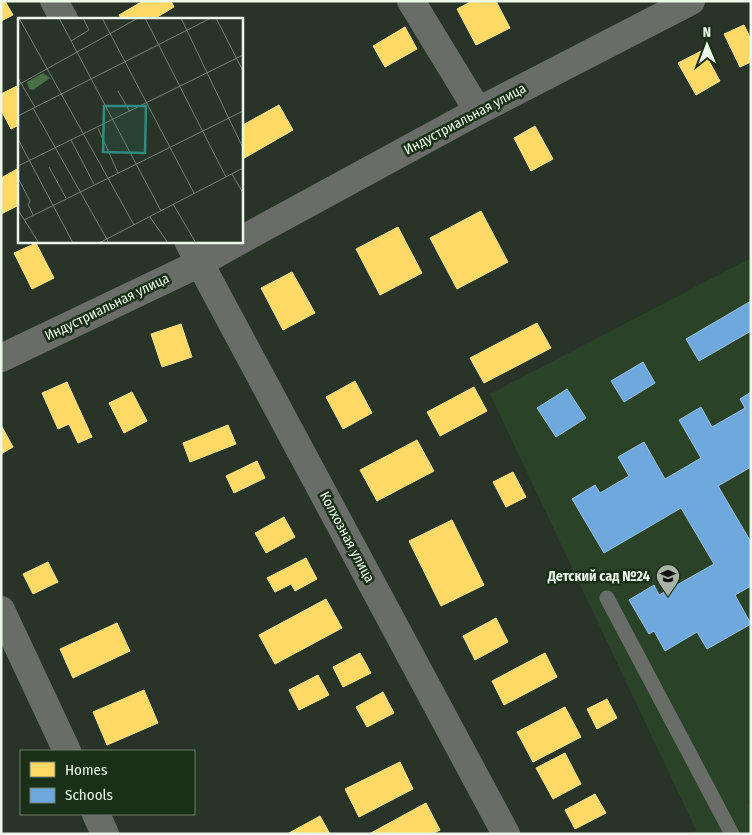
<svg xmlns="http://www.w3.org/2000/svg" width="752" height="835" font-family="'Fira Sans Condensed',sans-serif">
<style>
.built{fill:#2a4328}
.homes{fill:#ffd966;stroke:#f9e28d}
.schools{fill:#6fa8dc;stroke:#94c0e0}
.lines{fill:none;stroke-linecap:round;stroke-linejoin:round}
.service{stroke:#696d68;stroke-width:15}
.minor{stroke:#696d68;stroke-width:28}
.labels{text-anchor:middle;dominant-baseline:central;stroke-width:5;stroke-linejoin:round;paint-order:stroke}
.street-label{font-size:14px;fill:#ebf8e9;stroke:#1a2f18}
.poi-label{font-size:14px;font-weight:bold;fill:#ebf8e9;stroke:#1a2f18;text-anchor:end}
.inset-road{fill:none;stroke:#768275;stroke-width:1}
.view{fill:#308a80;fill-opacity:0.15;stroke:#308a80;stroke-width:2.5}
.inset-edge{fill:none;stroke:#ebf8e9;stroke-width:2.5}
</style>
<rect width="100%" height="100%" fill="#283427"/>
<!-- built -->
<path class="built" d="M751,258v542l-3,2 3,5v27h-60l5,-4 -206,-436z"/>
<!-- homes -->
<g class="homes">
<path d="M1,1h4l8,14 -12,6z"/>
<path d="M143,1h28l3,6 -20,12h-32l-3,-4z"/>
<path d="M472,1h24l14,27 -34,17 -19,-36z"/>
<path d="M744,25l7,14v23l-11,5 -16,-33z"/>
<path d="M405,27l12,22 -32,18 -12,-21z"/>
<path d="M703,50l17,31 -24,14 -18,-32z"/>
<path d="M19,85v40l-8,4 -10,-19v-16z"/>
<path d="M279,105l14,25 -52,30v-34z"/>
<path d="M535,126l18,33 -22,12 -17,-33z"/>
<path d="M17,169l2,36 -18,9v-36z"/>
<path d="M481,211l27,51 -51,27 -27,-51z"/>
<path d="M398,227l24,46 -42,22 -24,-46z"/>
<path d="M36,243l18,35 -22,11 -18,-36z"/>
<path d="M292,272l23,41 -32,17 -22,-42z"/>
<path d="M537,323l14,25 -67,35 -14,-25z"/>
<path d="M181,324l11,33 -30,10 -11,-33z"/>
<path d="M355,381l17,32 -29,16 -17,-32z"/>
<path d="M67,382l25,55 -14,6 -9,-19 -11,5 -16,-36z"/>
<path d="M474,387l13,24 -47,25 -13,-24z"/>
<path d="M132,392l15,29 -23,12 -15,-30z"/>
<path d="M1,425l12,22 -12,7z"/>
<path d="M228,425l8,19 -46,18 -7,-19z"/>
<path d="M417,440l17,31 -57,30 -17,-31z"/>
<path d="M257,461l8,17 -31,15 -8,-17z"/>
<path d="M513,472l13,25 -20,10 -13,-25z"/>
<path d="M284,517l11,20 -29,16 -11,-20z"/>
<path d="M452,520l32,65 -43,21 -32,-65z"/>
<path d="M306,558l11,21 -22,12 -4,-7 -16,8 -8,-14z"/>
<path d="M48,562l10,20 -25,12 -10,-20z"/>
<path d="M326,599l16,29 -67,36 -16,-29z"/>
<path d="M496,618l12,24 -33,18 -12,-24z"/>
<path d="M117,623l13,28 -57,27 -13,-29z"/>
<path d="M360,653l11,20 -28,14 -10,-20z"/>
<path d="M545,653l12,24 -53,28 -12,-24z"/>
<path d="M318,675l11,20 -30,15 -10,-20z"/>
<path d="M144,690l14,33 -51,22 -14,-33z"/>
<path d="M383,692l11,21 -27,14 -11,-20z"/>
<path d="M607,699l10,19 -20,11 -10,-20z"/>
<path d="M565,707l16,30 -48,25 -16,-30z"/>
<path d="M565,753l16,31 -28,15 -17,-31z"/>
<path d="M400,762l13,27 -54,28 -14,-28z"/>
<path d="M595,794l11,19 -31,16 -10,-19z"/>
<path d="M426,803l14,27 -8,4h-63z"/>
<path d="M320,816l10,18h-41v-1z"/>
</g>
<!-- schools -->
<g class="schools">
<path d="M751,301v30l-52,30 -13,-22z"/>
<path d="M643,362l12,21 -31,19 -13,-21z"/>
<path d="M567,389l19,29 -30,19 -19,-29z"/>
<path d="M751,392v75l-33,19 33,56v44l-16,9 16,29 -44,25 -10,-17 -32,19 -11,-20 -5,3 -20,-34 25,-15 5,10 55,-31 -33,-56 -77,45 -32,-54 23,-14 5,8 29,-17 -11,-19 26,-15 21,37 36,-21 -22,-38 22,-13 11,20 33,-19 -5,-9z"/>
</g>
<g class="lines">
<!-- service -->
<path class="service" d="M607,598l125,236"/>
<!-- minor -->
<g class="minor">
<path d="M54,1l10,18"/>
<path d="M411,1l67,110"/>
<path d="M241,240l237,-129 213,-110"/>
<path d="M188,241l318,593"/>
<path d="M1,358l199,-95 39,-22"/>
<path d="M1,610l66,141"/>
<path d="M96,814l9,20"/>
</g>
</g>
<!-- icons -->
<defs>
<g id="school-pin" transform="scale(1.25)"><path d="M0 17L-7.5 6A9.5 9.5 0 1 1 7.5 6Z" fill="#a7b3a5" stroke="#1a2f18"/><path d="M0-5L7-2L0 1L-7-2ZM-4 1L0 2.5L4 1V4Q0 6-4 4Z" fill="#111"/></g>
</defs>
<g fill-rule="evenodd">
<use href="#school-pin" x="668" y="576"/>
</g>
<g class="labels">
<!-- street labels -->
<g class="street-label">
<text transform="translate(465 119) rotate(-28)">Индустриальная улица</text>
<text transform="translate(107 307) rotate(-26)">Индустриальная улица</text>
<text transform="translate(347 537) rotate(62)">Колхозная улица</text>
</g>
<!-- poi labels -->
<g class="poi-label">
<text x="650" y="576">Детский сад №24</text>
</g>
</g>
<!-- overview -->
<g transform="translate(18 18)">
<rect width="225" height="225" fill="#283427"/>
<path d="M25,55l7,5 -17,12 -4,-1 -2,-7z" fill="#4a7047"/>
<path class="inset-road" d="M1,0l115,207M41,0l102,193M84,0l92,175M127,0l81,159M163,0l62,130M198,0l27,53M53,23l18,-11 -6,-12M0,60l17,29M0,67l120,-67M100,73l12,21M15,90l76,135M0,98l193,-98M80,110l20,45M0,121l55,104M53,122l23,44M0,148l225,-111M31,149l17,31M214,156l11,19M0,160l12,23 -2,3 5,11M155,186l23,39M0,192l21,33M132,199l18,26M6,202l219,-109M81,225l144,-75"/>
<path class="view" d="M86,88h42l-1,47 -42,-1z"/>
<rect width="225" height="225" class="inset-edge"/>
</g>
<!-- border -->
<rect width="752" height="835" fill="none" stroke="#ebf8e9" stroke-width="5"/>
<!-- legend -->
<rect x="20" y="750" width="175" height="65" fill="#1a2f18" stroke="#6e7f6c"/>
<rect x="30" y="762" width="25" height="15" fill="#ffd966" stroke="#6e7f6c"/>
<text x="65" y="775" font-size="15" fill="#ebf8e9">Homes</text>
<rect x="30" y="788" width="25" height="15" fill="#6fa8dc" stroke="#6e7f6c"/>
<text x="65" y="800" font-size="15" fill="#ebf8e9">Schools</text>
<!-- north arrow -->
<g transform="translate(707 45) rotate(359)" stroke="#1a2f18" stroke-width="4" paint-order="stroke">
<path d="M0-4L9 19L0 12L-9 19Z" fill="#ebf8e9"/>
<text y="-8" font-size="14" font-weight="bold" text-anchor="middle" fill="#ebf8e9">N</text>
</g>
</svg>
